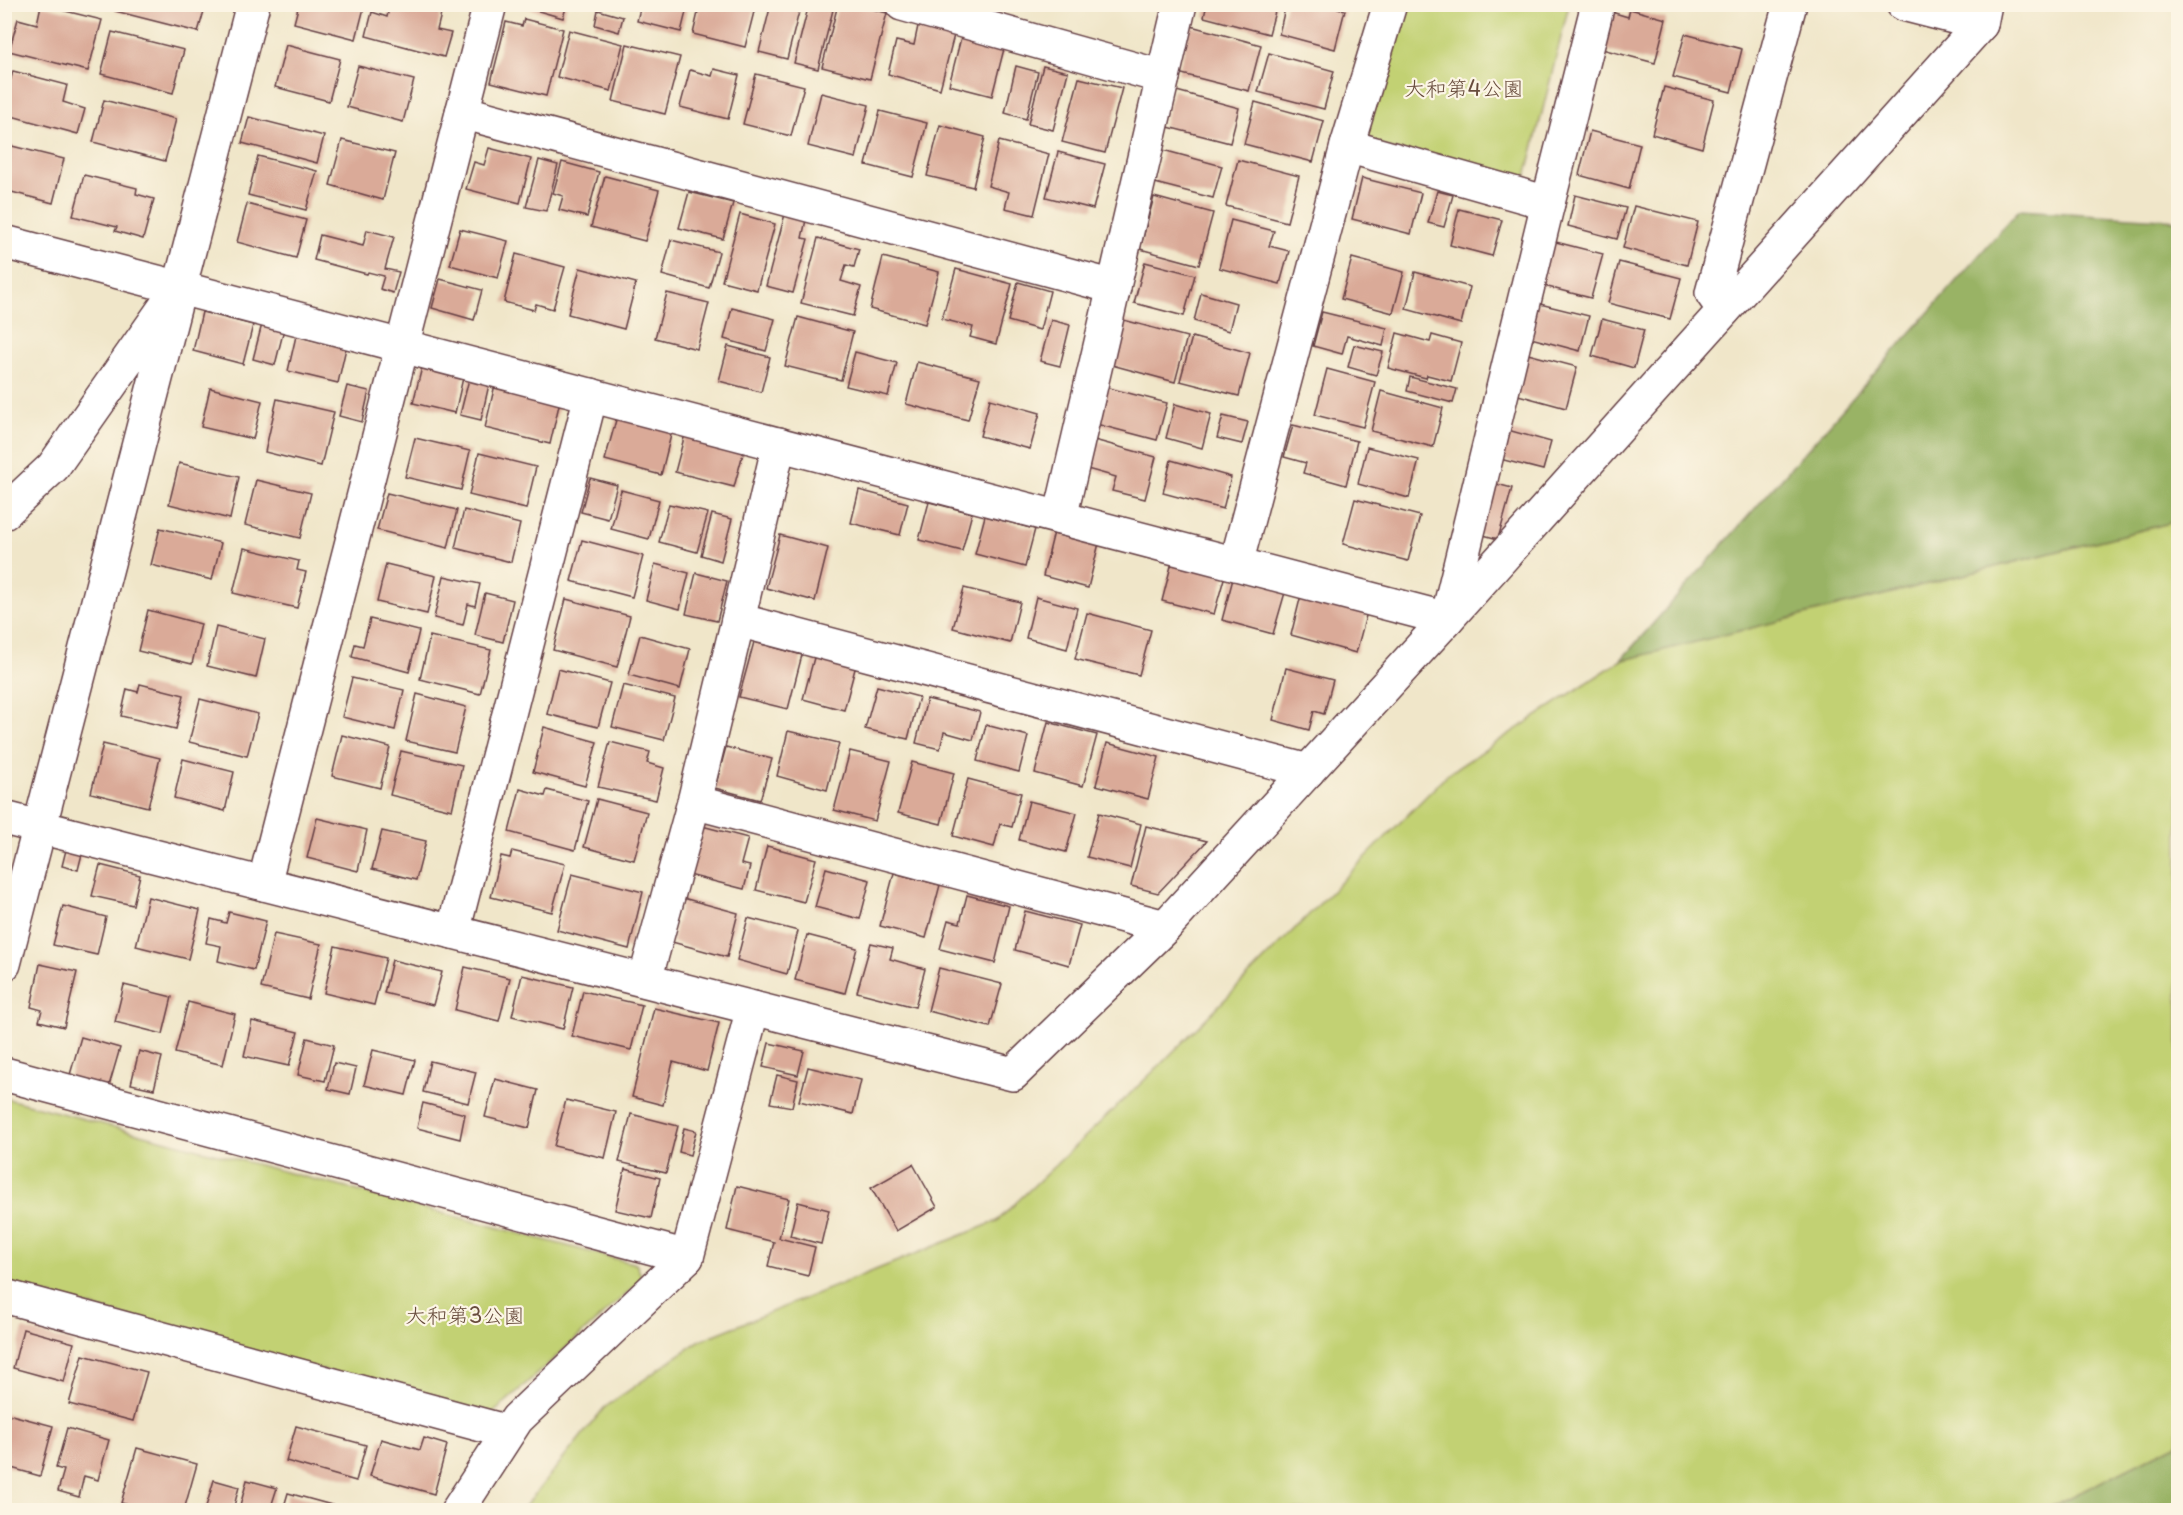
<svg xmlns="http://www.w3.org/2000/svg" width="2183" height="1515" font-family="'Playpen Sans','Klee One',sans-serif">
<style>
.green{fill:#c2d173;stroke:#86784f;stroke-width:1.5}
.forest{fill:#99b365;stroke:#726948;stroke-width:1.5}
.building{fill:#daaa98}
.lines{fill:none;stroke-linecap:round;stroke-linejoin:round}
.minor-casing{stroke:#633d43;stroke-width:36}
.minor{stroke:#fff;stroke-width:33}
.labels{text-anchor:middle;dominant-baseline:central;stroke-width:4.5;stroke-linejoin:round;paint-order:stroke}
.park-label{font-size:21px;fill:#684c3d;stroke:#fcf5e5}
</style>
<rect width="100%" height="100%" fill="#fcf5e5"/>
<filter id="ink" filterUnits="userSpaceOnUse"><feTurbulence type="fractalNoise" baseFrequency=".0167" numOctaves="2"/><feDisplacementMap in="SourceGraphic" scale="12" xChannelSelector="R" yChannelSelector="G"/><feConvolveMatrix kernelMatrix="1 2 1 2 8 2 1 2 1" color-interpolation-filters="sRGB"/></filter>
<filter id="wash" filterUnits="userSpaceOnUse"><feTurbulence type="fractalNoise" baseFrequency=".008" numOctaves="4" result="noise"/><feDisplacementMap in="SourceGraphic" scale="24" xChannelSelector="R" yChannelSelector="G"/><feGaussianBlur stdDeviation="1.35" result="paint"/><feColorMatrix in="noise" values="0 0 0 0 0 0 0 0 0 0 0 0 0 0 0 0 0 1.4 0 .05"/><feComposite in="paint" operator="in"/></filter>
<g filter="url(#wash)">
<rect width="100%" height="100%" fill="#f0e6c9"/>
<!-- green -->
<g class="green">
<path d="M1400,5h169l-45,180 -159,-43z"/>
<path d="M2178,521v922l-133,67h-1523l82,-102 95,-67 298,-120 162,-155 289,-292 172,-113z"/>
<path d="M4,1098l632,166 5,11 -2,7 -5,5 -144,129 -485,-133z"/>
</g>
<!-- forest -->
<g class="forest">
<path d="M2019,210l159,10v301l-558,140z"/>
<path d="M2178,1443v67h-133z"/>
</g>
<g id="blocks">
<!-- building -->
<g class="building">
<path d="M117,4h89l-8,28 -83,-21z"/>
<path d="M299,4h66l-9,35 -62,-16z"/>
<path d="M390,4h16l35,10 -4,16 14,3 -7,24 -78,-21 6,-24 15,5z"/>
<path d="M514,4h53l-4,14z"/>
<path d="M641,4h47l-7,28 -44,-11z"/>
<path d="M700,4h56l-11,43 -52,-13z"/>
<path d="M771,4h30l-14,55 -28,-7z"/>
<path d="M809,4l24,6 -15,59 -24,-6z"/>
<path d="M838,4h15l34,9 -17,66 -48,-12z"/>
<path d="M1207,4h70l-8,30 -65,-17z"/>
<path d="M1286,4h38l21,6 -10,39 -56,-15z"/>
<path d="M41,5l61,15 -14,51 -79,-20 9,-32 19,5z"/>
<path d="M1630,9l36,10 -11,44 -57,-15 10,-37 20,6z"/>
<path d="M598,10l25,7 -4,15 -24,-7z"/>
<path d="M524,19l39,10 -17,67 -55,-14 15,-60 16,4z"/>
<path d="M918,26l36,9 -14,54 -52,-15 8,-33 18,4z"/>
<path d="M1191,26l70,19 -12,46 -71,-18z"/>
<path d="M569,30l54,14 -12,47 -54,-14z"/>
<path d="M963,30l43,11 -14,55 -43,-11z"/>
<path d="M112,32l72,18 -11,43 -72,-19z"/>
<path d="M1685,34l57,15 -11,43 -58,-15z"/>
<path d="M627,44l53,13 -15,57 -52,-13z"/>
<path d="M286,45l54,14 -11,42 -54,-14z"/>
<path d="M1269,53l65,18 -10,38 -66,-17z"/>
<path d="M358,66l56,14 -11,42 -56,-15z"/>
<path d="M1016,66l22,6 -12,47 -21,-6z"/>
<path d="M1043,66l25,6 -15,58 -25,-6z"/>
<path d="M714,69l25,6 -11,44 -48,-12 10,-37 22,6z"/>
<path d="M13,71l54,14 -4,17 22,7 -7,25 -74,-20v-12z"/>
<path d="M756,74l48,12 -13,50 -48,-12z"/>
<path d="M1079,78l43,10 -17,65 -43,-11z"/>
<path d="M1664,87l50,13 -12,48 -50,-14z"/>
<path d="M1173,90l66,18 -9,35 -66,-17z"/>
<path d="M821,93l48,12 -13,53 -48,-12z"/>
<path d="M104,100l72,19 -11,42 -72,-19z"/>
<path d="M1255,102l69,19 -11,41 -69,-18z"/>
<path d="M880,111l47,12 -14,54 -47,-12z"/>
<path d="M249,117l75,19 -7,27 -75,-20z"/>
<path d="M940,125l45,12 -12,50 -46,-11z"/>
<path d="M1590,131l50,13 -11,45 -50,-14z"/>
<path d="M342,140l53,13 -12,47 -53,-15z"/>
<path d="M999,141l50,13 -15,61 -29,-7 4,-16 -21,-6z"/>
<path d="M4,144l60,15 -11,44 -49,-13z"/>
<path d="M489,148l42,11 -11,44 -54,-14 8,-27 10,3z"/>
<path d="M1163,150l59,16 -9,32 -58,-15z"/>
<path d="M1058,152l47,12 -12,45 -47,-12z"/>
<path d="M258,156l59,15 -11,39 -58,-15z"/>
<path d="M539,160l19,5 -12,46 -20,-4z"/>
<path d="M1238,160l61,16 -12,46 -61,-16z"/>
<path d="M562,162l37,10 -12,45 -28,-7 4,-14 -10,-3z"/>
<path d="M84,175l53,13 -1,6 18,5 -11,40 -28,-8 2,-4 -44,-11z"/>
<path d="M605,176l54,14 -14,51 -54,-14z"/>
<path d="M1362,178l59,15 -10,41 -59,-15z"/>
<path d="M1437,191l16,4 -9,32 -16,-4z"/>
<path d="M689,192l44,11 -10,36 -44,-11z"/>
<path d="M1575,195l51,13 -9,31 -49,-13z"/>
<path d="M1154,197l59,16 -14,52 -59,-16z"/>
<path d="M247,204l59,16 -10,38 -59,-16z"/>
<path d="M1634,206l64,16 -11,43 -64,-17z"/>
<path d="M1459,209l43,11 -10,36 -42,-11z"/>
<path d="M740,214l35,10 -18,66 -35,-9z"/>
<path d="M785,214l21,6 -4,18 6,1 -15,54 -27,-7z"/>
<path d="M1231,220l43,11 -5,15 20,5 -9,33 -61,-16z"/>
<path d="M460,229l48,12 -10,37 -48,-13z"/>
<path d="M367,230l27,7 -9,32 14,3 -6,21 -13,-4 4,-13 -16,-4 -1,2 -53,-14 6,-25 43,11z"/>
<path d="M818,238l41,11 -5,18 -8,-2 -5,16 20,6 -8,29 -52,-13z"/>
<path d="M671,240l48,12 -10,36 -47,-13z"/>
<path d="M1548,240l55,14 -12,44 -55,-14z"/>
<path d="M516,254l49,13 -12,42 -17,-5 -2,6 -30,-8z"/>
<path d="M883,257l56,15 -14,52 -55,-15z"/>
<path d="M1352,258l52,14 -11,41 -52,-14z"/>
<path d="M1145,262l50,13 -11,41 -50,-13z"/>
<path d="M1619,262l62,16 -11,41 -62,-16z"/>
<path d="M580,268l56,15 -12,46 -56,-15z"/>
<path d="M956,269l56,15 -16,60 -26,-7 3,-10 -31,-8z"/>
<path d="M1415,272l55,15 -9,37 -55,-15z"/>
<path d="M440,279l42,11 -8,30 -42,-12z"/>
<path d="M1018,282l32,9 -10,39 -32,-9z"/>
<path d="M667,293l42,10 -12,46 -42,-11z"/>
<path d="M1201,293l35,10 -7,28 -35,-10z"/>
<path d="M1536,303l53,13 -9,35 -53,-14z"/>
<path d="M732,308l43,11 -9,32 -42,-12z"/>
<path d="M202,312l51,13 -10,39 -50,-13z"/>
<path d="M1322,312l65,16 -4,18 -36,-10 -5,18 -29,-8z"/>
<path d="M798,317l55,15 -12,48 -56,-14z"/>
<path d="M1120,319l67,18 -12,45 -67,-18z"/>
<path d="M1602,319l42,11 -10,38 -42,-12z"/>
<path d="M1051,320l19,5 -10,41 -20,-5z"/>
<path d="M262,324l22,5 -9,36 -22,-6z"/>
<path d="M1397,333l33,9 2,-7 29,8 -10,38 -24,-6 -1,3 -38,-10z"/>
<path d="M296,336l50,12 -8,35 -50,-12z"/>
<path d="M1192,337l58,16 -11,43 -59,-15z"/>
<path d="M1354,345l29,7 -7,23 -28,-8z"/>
<path d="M728,346l42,11 -9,35 -42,-11z"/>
<path d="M855,352l42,11 -9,33 -42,-10z"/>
<path d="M1528,354l49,13 -11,41 -48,-13z"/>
<path d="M424,359l41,10 -10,44 -42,-10z"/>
<path d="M917,362l63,16 -12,42 -62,-16z"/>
<path d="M1327,369l48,13 -12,45 -48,-12z"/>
<path d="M470,375l20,5 -9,40 -21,-5z"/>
<path d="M497,376l65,16 -12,52 -65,-16z"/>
<path d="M1410,377l47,12 -4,14 -46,-12z"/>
<path d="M347,386l22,5 -7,31 -23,-6z"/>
<path d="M1105,387l62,16 -10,37 -61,-16z"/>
<path d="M210,388l52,13 -9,38 -52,-12z"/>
<path d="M1381,391l62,17 -10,39 -62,-16z"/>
<path d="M277,399l57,13 -13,54 -56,-14z"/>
<path d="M990,399l50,14 -10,36 -50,-13z"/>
<path d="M1175,404l36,10 -9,34 -36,-10z"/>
<path d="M619,409l55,14 -13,52 -56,-15z"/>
<path d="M1223,416l25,6 -6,22 -25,-6z"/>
<path d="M1293,425l64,16 -11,44 -43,-12 3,-10 -22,-6z"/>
<path d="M1504,429l47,13 -8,28 -47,-12z"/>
<path d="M686,430l59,16 -11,41 -59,-15z"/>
<path d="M415,438l55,13 -9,39 -56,-13z"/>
<path d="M1087,438l69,19 -11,42 -33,-8 4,-14 -36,-10z"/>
<path d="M1367,447l52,13 -10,38 -51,-14z"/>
<path d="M479,453l57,14 -10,42 -57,-14z"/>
<path d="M1171,460l60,17 -8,32 -60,-16z"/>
<path d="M179,463l60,14 -9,42 -61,-15z"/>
<path d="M590,478l27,7 -9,34 -27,-7z"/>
<path d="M256,480l55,13 -11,45 -55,-13z"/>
<path d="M1489,482l23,6 -14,51 -22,-6z"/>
<path d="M621,490l38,10 -10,39 -38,-10z"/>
<path d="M859,490l49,13 -8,32 -49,-12z"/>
<path d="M387,493l70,17 -9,38 -71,-18z"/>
<path d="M1355,499l65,17 -12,45 -65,-17z"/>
<path d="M929,502l43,11 -10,38 -43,-11z"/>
<path d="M669,504l39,9 -11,39 -38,-10z"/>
<path d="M464,510l56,14 -9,38 -56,-14z"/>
<path d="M712,514l20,5 -11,42 -20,-6z"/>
<path d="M985,516l50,13 -10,38 -50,-13z"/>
<path d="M160,528l61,15 -9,37 -61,-15z"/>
<path d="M1054,532l45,11 -11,45 -45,-12z"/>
<path d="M780,535l48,13 -13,53 -49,-13z"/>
<path d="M582,540l61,16 -11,41 -61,-16z"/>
<path d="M244,548l55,13 -2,9 9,2 -9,36 -64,-15z"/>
<path d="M1172,562l53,13 -11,39 -52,-13z"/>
<path d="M386,564l50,12 -9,38 -50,-12z"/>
<path d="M655,564l34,9 -9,36 -34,-9z"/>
<path d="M696,573l31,8 -10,40 -31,-7z"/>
<path d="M1234,575l52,14 -13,45 -51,-14z"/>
<path d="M444,576l36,8 -5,22 -7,-2 -5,21 -29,-7z"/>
<path d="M964,588l56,14 -10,41 -57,-15z"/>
<path d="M485,593l28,7 -10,42 -28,-7z"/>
<path d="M1301,595l66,17 -11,41 -65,-18z"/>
<path d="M1036,597l41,11 -10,41 -41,-11z"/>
<path d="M566,599l64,17 -13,51 -64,-17z"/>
<path d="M148,610l53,14 -9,40 -54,-13z"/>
<path d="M1087,613l64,17 -12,45 -64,-16z"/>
<path d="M370,619l49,12 -10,41 -57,-15 3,-13 8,2z"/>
<path d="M216,627l49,12 -9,39 -49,-12z"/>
<path d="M640,635l50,14 -10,40 -51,-14z"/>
<path d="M430,636l61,14 -11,44 -60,-15z"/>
<path d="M754,642l48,13 -14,54 -49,-12z"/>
<path d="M815,654l41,11 -12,45 -41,-11z"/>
<path d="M1286,668l47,12 -9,34 -10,-3 -5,19 -36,-10z"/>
<path d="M558,669l52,14 -12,44 -51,-13z"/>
<path d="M352,678l52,12 -9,40 -53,-13z"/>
<path d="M140,684l44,11 -8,34 -55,-13 6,-27 11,3z"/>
<path d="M623,685l52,13 -11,42 -52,-13z"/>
<path d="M877,686l42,11 -11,42 -43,-10z"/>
<path d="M417,694l49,13 -11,45 -49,-11z"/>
<path d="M200,699l58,15 -11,42 -58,-14z"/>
<path d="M927,699l53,13 -7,28 -29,-8 -4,17 -24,-6z"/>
<path d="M1048,722l49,13 -14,51 -48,-13z"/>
<path d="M986,725l42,11 -9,36 -42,-11z"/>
<path d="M544,727l53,15 -12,44 -52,-14z"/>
<path d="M788,731l51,12 -12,47 -50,-14z"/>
<path d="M342,735l48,12 -10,41 -48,-12z"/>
<path d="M610,742l40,10 -3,11 17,5 -8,32 -58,-13z"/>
<path d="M1107,743l52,14 -11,42 -52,-14z"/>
<path d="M103,744l57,14 -12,49 -57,-14z"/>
<path d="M726,747l46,12 -12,41 -45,-12z"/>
<path d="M401,751l61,14 -10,45 -62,-15z"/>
<path d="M850,751l41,10 -16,60 -41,-11z"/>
<path d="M183,759l51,13 -9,39 -51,-13z"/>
<path d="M912,762l42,11 -13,51 -43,-11z"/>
<path d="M968,779l53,14 -9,34 -12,-3 -6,23 -41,-11z"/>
<path d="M520,789l25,7 2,-6 41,11 -13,49 -66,-18z"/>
<path d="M597,799l50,13 -13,48 -50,-13z"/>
<path d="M1029,801l48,12 -11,39 -47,-12z"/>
<path d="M1099,813l42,11 -11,44 -43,-11z"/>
<path d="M317,818l50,12 -9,41 -51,-13z"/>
<path d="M702,826l46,12 -7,26 9,2 -6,23 -55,-14z"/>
<path d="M1146,826l61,15 -49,52 -27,-7z"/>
<path d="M382,831l44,10 -10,39 -44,-11z"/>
<path d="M767,846l49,13 -12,43 -48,-12z"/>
<path d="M66,850l16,4 -4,16 -16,-4z"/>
<path d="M512,851l53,13 -13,48 -61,-15 10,-41 9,2z"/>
<path d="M100,865l40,10 -7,30 -41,-9z"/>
<path d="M826,868l44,12 -10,39 -45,-12z"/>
<path d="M894,873l46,12 -14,53 -46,-12z"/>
<path d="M572,874l71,18 -14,57 -72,-19z"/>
<path d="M967,895l42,11 -14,57 -55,-14 8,-29 12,3z"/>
<path d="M148,897l52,13 -12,49 -52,-13z"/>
<path d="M683,898l55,15 -11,44 -55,-15z"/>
<path d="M63,906l43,11 -9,38 -44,-10z"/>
<path d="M1025,911l55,14 -11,40 -54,-15z"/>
<path d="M229,912l37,9 -12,49 -36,-9 3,-15 -15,-3 5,-24 15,4z"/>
<path d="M748,918l50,13 -11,43 -50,-14z"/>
<path d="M274,934l47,10 -13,55 -47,-11z"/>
<path d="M807,935l50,13 -12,45 -50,-13z"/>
<path d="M871,943l22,5 -3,11 35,10 -10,38 -58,-15z"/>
<path d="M335,946l51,12 -12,47 -50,-12z"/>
<path d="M392,960l50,12 -9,33 -49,-12z"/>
<path d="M40,964l37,8 -13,55 -25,-6 3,-11 -11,-3z"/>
<path d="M465,967l45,11 -11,43 -44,-11z"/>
<path d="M939,968l63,16 -12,43 -62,-16z"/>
<path d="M522,975l51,12 -10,42 -51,-13z"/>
<path d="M124,985l48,12 -9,37 -48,-12z"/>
<path d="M583,991l59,14 -11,45 -59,-14z"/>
<path d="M188,1002l47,12 -12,51 -48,-12z"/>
<path d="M654,1008l65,15 -12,48 -34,-9 -10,43 -31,-8z"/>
<path d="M252,1021l46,11 -9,34 -45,-10z"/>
<path d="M81,1037l39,11 -14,48 -39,-11z"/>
<path d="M307,1038l27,7 -9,36 -27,-6z"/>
<path d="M769,1043l35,8 -6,24 -35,-8z"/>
<path d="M373,1050l42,10 -9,35 -42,-10z"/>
<path d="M139,1051l23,6 -8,32 -23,-5z"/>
<path d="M430,1061l46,11 -8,31 -45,-11z"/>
<path d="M334,1063l22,5 -6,26 -22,-5z"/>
<path d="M808,1067l53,13 -8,34 -54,-13z"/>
<path d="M777,1075l21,5 -6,27 -22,-4z"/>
<path d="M495,1079l43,11 -9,38 -44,-11z"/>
<path d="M566,1100l50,12 -11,46 -51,-12z"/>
<path d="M423,1103l42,11 -5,25 -43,-11z"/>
<path d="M631,1114l47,12 -12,47 -47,-11z"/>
<path d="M684,1128l12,3 -6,24 -11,-3z"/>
<path d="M913,1164l24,43 -41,24 -25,-43z"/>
<path d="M625,1169l35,9 -9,40 -36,-8z"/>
<path d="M737,1186l52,13 -10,39 36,9 -7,29 -40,-10 6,-24 -47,-12z"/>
<path d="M798,1202l31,8 -8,34 -31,-8z"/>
<path d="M23,1329l51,14 -10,39 -51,-14z"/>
<path d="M83,1355l64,17 -14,49 -64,-17z"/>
<path d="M4,1413l49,13 -13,50 -36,-10z"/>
<path d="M296,1426l70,19 -10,36 -70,-20z"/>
<path d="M67,1428l42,12 -11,40 -14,-4 -5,21 -21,-6 6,-21 -8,-2z"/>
<path d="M424,1438l23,7 -13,49 -64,-18 11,-37 39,11z"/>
<path d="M137,1448l60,16 -13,46h-33l-30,-7z"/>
<path d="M214,1480l25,7 -6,23h-28z"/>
<path d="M247,1480l30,8 -7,22h-31z"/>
<path d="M288,1493l62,17h-67z"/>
</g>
</g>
</g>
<g filter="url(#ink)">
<use href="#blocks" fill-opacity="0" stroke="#633d43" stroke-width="1.5"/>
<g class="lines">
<!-- minor casing -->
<g class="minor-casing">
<g id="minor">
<path d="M902,4l261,73"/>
<path d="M1903,4l78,20"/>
<path d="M462,112l652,175"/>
<path d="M1347,146l201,57"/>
<path d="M4,242l1443,377 101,-416 50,-199"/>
<path d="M1724,310l-12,-17 78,-289"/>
<path d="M779,444l-41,176 570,151"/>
<path d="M4,513l49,-46 115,-164"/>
<path d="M1060,518l120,-514"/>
<path d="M1236,564l111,-418 43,-142"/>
<path d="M694,802l44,-182"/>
<path d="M4,818l1009,256 152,-147 282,-308 534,-595 4,-20"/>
<path d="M264,884l226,-880"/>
<path d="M453,932l138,-537"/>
<path d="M4,964l249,-960"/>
<path d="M645,980l49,-178 471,125"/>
<path d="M4,1074l683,183"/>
<path d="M4,1296l504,136"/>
<path d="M458,1510l59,-91 170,-162 66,-249"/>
</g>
</g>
<!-- minor -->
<use href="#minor" class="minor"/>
</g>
</g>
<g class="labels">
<!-- park labels -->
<g class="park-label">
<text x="1464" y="87">大和第4公園</text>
<text x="465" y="1314">大和第3公園</text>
</g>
</g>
<!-- margin -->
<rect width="2183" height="1515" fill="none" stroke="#fcf5e5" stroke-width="24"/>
</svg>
